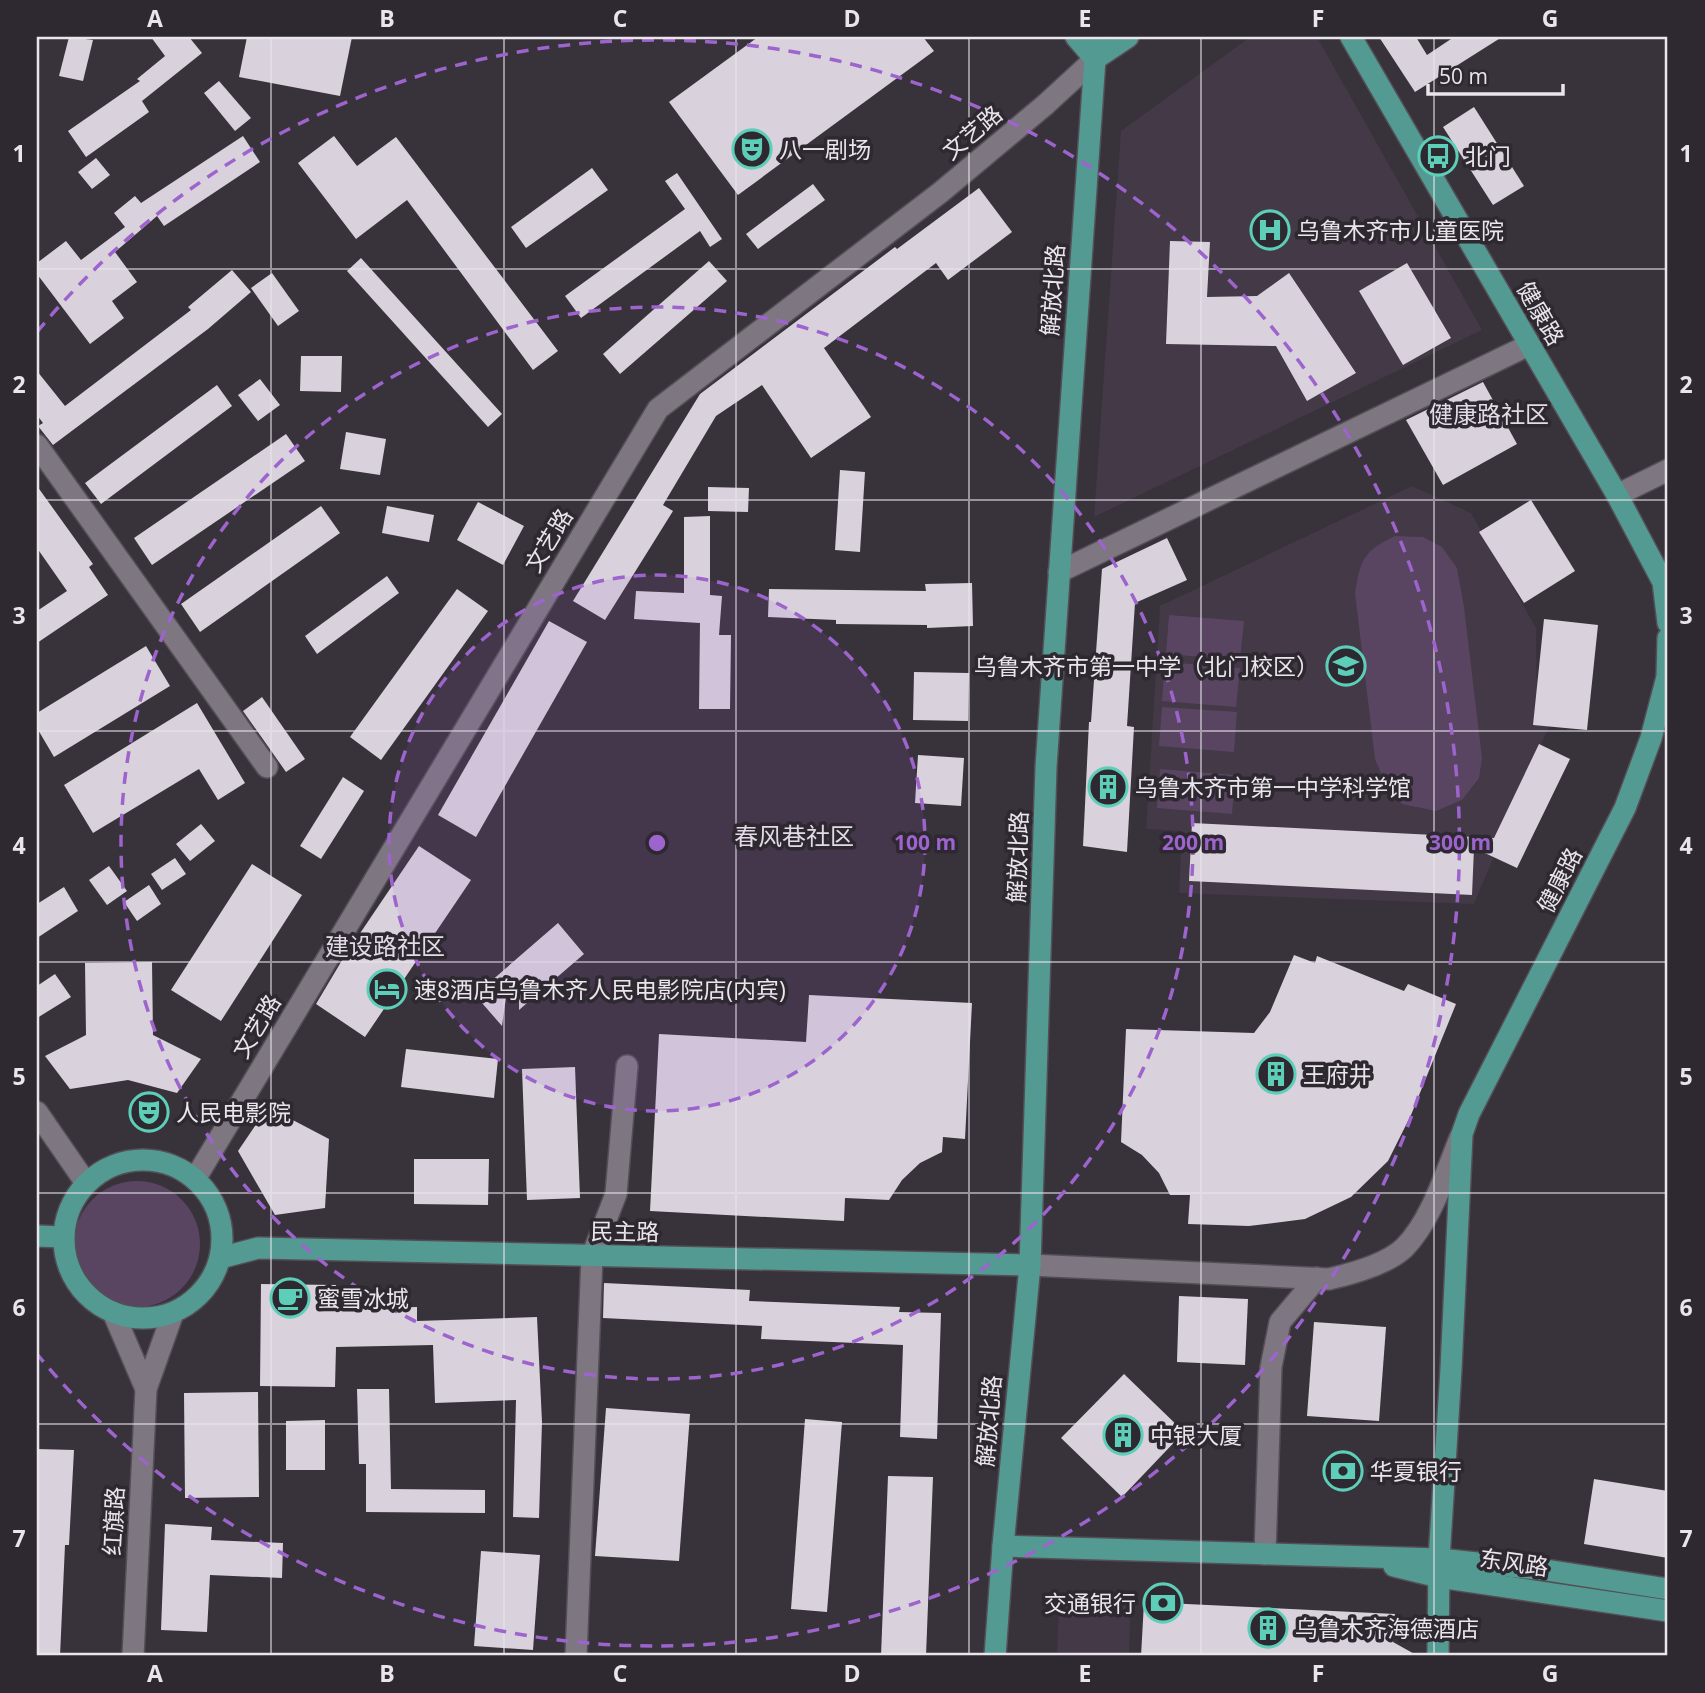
<svg xmlns="http://www.w3.org/2000/svg" width="1705" height="1693" font-family="'Open Sans','Noto Sans SC',sans-serif">
<style>
.built{fill:#433947}
.green{fill:#594561}
.building{fill:#d9d1dc}
.lines{fill:none;stroke-linecap:round;stroke-linejoin:round}
.minor-casing{stroke:#544f56;stroke-width:24}
.major-casing{stroke:#544f56;stroke-width:24}
.minor{stroke:#7e7680;stroke-width:21}
.major{stroke:#539b92;stroke-width:21}
.grid{fill:none;stroke:#e9e5eb;stroke-width:2;stroke-opacity:0.55}
.ring{fill:none;stroke:#9c64cc;stroke-width:3.5;stroke-dasharray:12 9}
.labels{text-anchor:middle;dominant-baseline:central;stroke-width:7;stroke-linejoin:round;paint-order:stroke}
.street-label{font-size:23px;fill:#e9e5eb;stroke:#2e2831}
.poi-label{font-size:23px;fill:#e9e5eb;stroke:#2e2831;text-anchor:start}
.neighbourhood-label{font-size:24px;fill:#e2dae5;stroke:#2e2831}
.centre{fill:#9c64cc;stroke:#2e2831;stroke-width:3.5}
.ring-label{font-size:21px;text-anchor:middle;font-weight:bold;fill:#9c64cc;stroke:#2e2831;stroke-width:7;stroke-linejoin:round;paint-order:stroke}
.neatline{fill:none;stroke:#e9e5eb;stroke-width:2.5}
.grid-label{font-size:23px;text-anchor:middle;font-weight:bold;fill:#e9e5eb}
</style>
<rect width="100%" height="100%" fill="#38323b"/>
<!-- built -->
<g class="built">
<path d="M1250,37h67l165,293 -388,187 27,-386z"/>
<path d="M1412,486l59,27 65,115 1,77 15,14 -78,185 -295,-11 3,-62 -36,-2 14,-223z"/>
<path d="M1072,1593l59,2 -2,61h-72l2,-51z"/>
</g>
<!-- green -->
<g class="green">
<path d="M1395,536l28,1 19,10 15,21 7,39 18,151 -3,20 -17,22 -26,11 -34,-7 -15,-17 -12,-28 -20,-166c5,-34 9,-42 40,-57z"/>
<path d="M1169,615l75,6 -4,39 -74,-6z"/>
<path d="M1165,662l75,6 -4,39 -74,-6z"/>
<path d="M1162,707l75,5 -3,40 -75,-6z"/>
<path d="M1160,769l75,6 -3,39 -75,-6z"/>
<circle cx="137" cy="1244" r="63"/>
</g>
<!-- building -->
<g class="building">
<path d="M69,37l24,3 -10,41 -24,-5z"/>
<path d="M151,37h38l13,16 -60,48 7,11 -63,45 -18,-26 72,-50 -3,-2 28,-23z"/>
<path d="M247,37h105l-12,59 -101,-19z"/>
<path d="M758,37h165l11,14 -196,144 -69,-93z"/>
<path d="M1379,37h37l11,18 27,-18h48l-87,55z"/>
<path d="M219,81l32,37 -16,13 -31,-38z"/>
<path d="M1474,107l50,79 -31,19 -50,-78z"/>
<path d="M243,136l17,26 -96,64 -7,-10 -42,36 22,30 -25,19 12,17 -34,26 -53,-70v-11l29,-22 15,19 44,-33 -11,-14 21,-17 6,7z"/>
<path d="M334,136l23,30 39,-29 162,214 -25,19 -126,-170 -51,39 -58,-76z"/>
<path d="M96,158l14,17 -18,14 -14,-17z"/>
<path d="M592,168l16,22 -82,58 -15,-21z"/>
<path d="M677,173l45,66 -12,8 -10,-16 -119,87 -16,-22 120,-87 -20,-28z"/>
<path d="M813,184l12,16 -67,49 -12,-15z"/>
<path d="M979,188l33,44 -64,48 -12,-17 -112,85 47,69 -60,41 -49,-73 -46,31 -53,89 10,6 -68,109 -32,-19 127,-207 195,-147 2,2z"/>
<path d="M1170,241l40,1 -3,55 50,-1 32,-23 67,100 -49,28 -31,-55 -110,-2z"/>
<path d="M361,258l141,156 -14,13 -141,-156z"/>
<path d="M709,261l18,20 -107,93 -17,-20z"/>
<path d="M1407,263l44,75 -48,27 -44,-74z"/>
<path d="M232,270l19,22 -43,37 -155,116 -15,-19 5,-3 -6,-8v-44l28,35 126,-96 -3,-3z"/>
<path d="M272,273l27,38 -21,15 -27,-38z"/>
<path d="M301,356h41l-1,36 -41,-1z"/>
<path d="M260,379l20,26 -22,16 -20,-26z"/>
<path d="M1483,382l34,62 -74,41 -37,-65z"/>
<path d="M217,385l15,21 -131,98 -16,-21z"/>
<path d="M346,432l40,7 -6,36 -40,-6z"/>
<path d="M286,434l19,27 -153,104 -18,-27z"/>
<path d="M840,470l25,2 -5,80 -25,-2z"/>
<path d="M37,486l56,78 -4,3 19,28 -71,48v-32l30,-20 -30,-43z"/>
<path d="M708,487l41,1 -1,24 -40,-1z"/>
<path d="M1531,500l44,71 -51,32 -45,-71z"/>
<path d="M478,502l46,24 -21,39 -46,-25z"/>
<path d="M321,506l19,27 -140,99 -19,-28z"/>
<path d="M387,506l47,9 -5,27 -47,-9z"/>
<path d="M710,516v79l12,1 -3,39h12l-1,74h-31l1,-86 -66,-4 2,-28 48,2v-76z"/>
<path d="M1167,538l20,42 -52,23 -8,123 7,1 -7,125 -44,-6 6,-124h2l11,-153z"/>
<path d="M387,576l12,17 -82,61 -12,-18z"/>
<path d="M972,583l1,43 -46,2v-3l-91,-1v-4l-68,-3 1,-28 157,2 -1,-7z"/>
<path d="M457,589l31,22 -107,149 -31,-23z"/>
<path d="M1544,619l54,6 -11,105 -54,-5z"/>
<path d="M549,621l38,21 -111,195 -38,-22z"/>
<path d="M146,646l24,40 -116,71 -17,-29v-15z"/>
<path d="M914,672l55,1 -1,48 -55,-1z"/>
<path d="M262,697l43,62 -19,13 -43,-61z"/>
<path d="M197,703l48,80 -27,17 -19,-31 -106,64 -29,-48z"/>
<path d="M1539,744l31,15 -53,109 -43,-20 -2,47 -283,-14 3,-58 302,15z"/>
<path d="M918,755l46,3 -3,48 -46,-3z"/>
<path d="M343,777l21,14 -43,68 -21,-13z"/>
<path d="M201,824l14,17 -25,20 -14,-17z"/>
<path d="M419,846l52,34 -106,157 -49,-33 28,-47z"/>
<path d="M175,858l11,16 -24,16 -11,-16z"/>
<path d="M252,864l50,31 -81,126 -50,-31z"/>
<path d="M109,866l18,25 -20,14 -18,-25z"/>
<path d="M149,885l12,19 -24,17 -13,-19z"/>
<path d="M64,887l14,24 -41,27v-34z"/>
<path d="M558,923l26,31 -65,56v-19l-12,-1 -5,36 -27,-31z"/>
<path d="M1294,955l21,8 2,-7 87,35 4,-7 48,20 -45,111 -23,46 -37,36 -46,22 -56,7 -61,-2 2,-29h-20l-11,-22 -17,-18 -21,-13 5,-113 128,4 16,-21z"/>
<path d="M152,962l1,73 48,24 -24,34 -49,-13 -58,9 -25,-33 41,-21 -1,-72z"/>
<path d="M55,974l16,23 -34,21v-32z"/>
<path d="M809,995l163,8 -7,136 -22,-2 -1,15 -22,11 -18,17 -13,20 -44,-2 -1,23 -194,-10 9,-177 147,8z"/>
<path d="M406,1049l92,10 -4,39 -93,-11z"/>
<path d="M575,1067l5,131 -53,2 -5,-131z"/>
<path d="M268,1107l61,32 -4,69 -50,7 -37,-64z"/>
<path d="M414,1159h75l-1,46 -74,-1z"/>
<path d="M604,1283l146,7 -1,11 151,6 -1,5 42,1 -4,126 -37,-2 3,-92 -142,-6 1,-13 -159,-8z"/>
<path d="M261,1284l75,1v24l81,-2v14l120,-4 5,105 -3,96 -26,-1 3,-117 -81,3 -2,-58 -97,2 -1,40 -75,-1z"/>
<path d="M1179,1296l69,3 -3,66 -68,-3z"/>
<path d="M1314,1322l72,5 -7,94 -72,-5z"/>
<path d="M1124,1374l60,58 -62,65 -61,-59z"/>
<path d="M357,1389h32l2,100 94,1v23l-119,-1v-48h-7z"/>
<path d="M258,1392l1,105 -74,1 -1,-105z"/>
<path d="M606,1408l84,6 -11,147 -84,-5z"/>
<path d="M805,1419l37,3 -15,190 -36,-3z"/>
<path d="M325,1420v50h-39v-49z"/>
<path d="M37,1449l37,1 -5,95h-4l-5,111h-23z"/>
<path d="M888,1476l45,1 -7,179h-45z"/>
<path d="M1594,1479l74,12v67l-84,-14z"/>
<path d="M165,1524l47,3 -1,13 72,3 -1,35 -72,-3 -3,57 -46,-2z"/>
<path d="M481,1551l59,4 -7,95 -59,-4z"/>
<path d="M1144,1602l251,12 -2,28 25,14h-277z"/>
</g>
<g class="lines">
<!-- minor casing -->
<g class="minor-casing">
<g id="minor">
<path d="M37,445l230,322"/>
<path d="M1617,495l51,-25"/>
<path d="M1059,572l470,-227"/>
<path d="M37,1112l49,71"/>
<path d="M195,1179l463,-770 283,-217 104,-87 50,-46"/>
<path d="M1030,1265l299,14c22,-5 58,-15 75,-31 27,-27 42,-76 56,-110"/>
<path d="M113,1312l33,77"/>
<path d="M1265,1554l6,-187 9,-45 37,-44"/>
<path d="M133,1656l13,-267 27,-76"/>
<path d="M576,1656l16,-400 24,-62 11,-128"/>
</g>
</g>
<!-- major casing -->
<g class="major-casing">
<g id="major">
<path d="M1076,37l19,22"/>
<path d="M1351,37l266,458 46,87 5,41"/>
<path d="M1095,59l33,-22"/>
<circle cx="143" cy="1239" r="79"/>
<path d="M37,1236l26,1"/>
<path d="M220,1258l38,-10 772,17"/>
<path d="M1003,1546l436,13 107,11 122,19"/>
<path d="M1394,1566l45,11 229,34"/>
<path d="M995,1656l8,-110 27,-281 16,-498 49,-708 4,-22"/>
<path d="M1438,1656l1,-97 12,-190 11,-235 7,-20 156,-306 26,-70 16,-61 1,-39"/>
</g>
</g>
<!-- minor -->
<use href="#minor" class="minor"/>
<!-- major -->
<use href="#major" class="major"/>
</g>
<!-- grid -->
<path class="grid" d="M271,37v1619M504,37v1619M736,37v1619M969,37v1619M1201,37v1619M1434,37v1619M37,269h1631M37,500h1631M37,731h1631M37,962h1631M37,1193h1631M37,1424h1631"/>
<!-- distance rings -->
<circle cx="657" cy="843" r="268" fill="#9c64cc" fill-opacity=".12"/>
<g class="ring">
<circle cx="657" cy="843" r="268"/>
<circle cx="657" cy="843" r="536"/>
<path d="M37 332A803 803 0 1 1 37 1354"/>
</g>
<!-- icons -->
<defs>
<g id="theatre-ring" transform="scale(2.0125)"><circle r="9.5" fill="#2e2831" stroke="#5dceb8" stroke-width="1.5"/><path d="M-5-5.5Q0-4 5-5.5V0Q5 5 0 6Q-5 5-5 0ZM-3.3-2.5H-1v1.5H-3.3ZM1-2.5H3.3v1.5H1ZM-2.8 1Q0 5.5 2.8 1Z" fill="#5dceb8"/></g>
<g id="bus-ring" transform="scale(2.0125)"><circle r="9.5" fill="#2e2831" stroke="#5dceb8" stroke-width="1.5"/><path d="M-5-6H5V4H4V6H2V4H-2V6H-4V4H-5ZM-3.5-4V0h7V-4ZM-3.5 1.2v1.5H-2V1.2ZM2 1.2v1.5H3.5V1.2Z" fill="#5dceb8"/></g>
<g id="hospital-ring" transform="scale(2.0125)"><circle r="9.5" fill="#2e2831" stroke="#5dceb8" stroke-width="1.5"/><path d="M-5-5h3v3.5h4V-5h3V5h-3V1.5h-4V5h-3Z" fill="#5dceb8"/></g>
<g id="school-ring" transform="scale(2.0125)"><circle r="9.5" fill="#2e2831" stroke="#5dceb8" stroke-width="1.5"/><path d="M0-5L7-2L0 1L-7-2ZM-4 1L0 2.5L4 1V4Q0 6-4 4Z" fill="#5dceb8"/></g>
<g id="building-ring" transform="scale(2.0125)"><circle r="9.5" fill="#2e2831" stroke="#5dceb8" stroke-width="1.5"/><path d="M-4-6H4V6H1V3H-1V6H-4ZM-2.5-4.3h1.7v1.8h-1.7ZM.8-4.3h1.7v1.8H.8ZM-2.5-1h1.7V.8h-1.7ZM.8-1h1.7V.8H.8Z" fill="#5dceb8"/></g>
<g id="hotel-ring" transform="scale(2.0125)"><circle r="9.5" fill="#2e2831" stroke="#5dceb8" stroke-width="1.5"/><path d="M-6-4.5h1.5V1H6V5H4.5V3h-9V5H-6ZM-4 0a1.8 1.8 0 1 1 3.6 0ZM.5 0V-2.5h3Q6-2.5 6 0Z" fill="#5dceb8"/></g>
<g id="cafe-ring" transform="scale(2.0125)"><circle r="9.5" fill="#2e2831" stroke="#5dceb8" stroke-width="1.5"/><path d="M-5.5-4.5H6V0H3Q3 3.5 0 3.5H-2.5Q-5.5 3.5-5.5 0ZM3-3.2v2h1.7v-2ZM-6 4.5H4V6H-6Z" fill="#5dceb8"/></g>
<g id="bank-ring" transform="scale(2.0125)"><circle r="9.5" fill="#2e2831" stroke="#5dceb8" stroke-width="1.5"/><path d="M-6-4H6V4H-6ZM0-2.3a2.3 2.3 0 1 0 0 4.6a2.3 2.3 0 1 0 0-4.6Z" fill="#5dceb8"/></g>
</defs>
<g fill-rule="evenodd">
<use href="#theatre-ring" x="752" y="149"/>
<use href="#bus-ring" x="1438" y="156"/>
<use href="#hospital-ring" x="1270" y="230"/>
<use href="#school-ring" x="1346" y="666"/>
<use href="#building-ring" x="1108" y="787"/>
<use href="#hotel-ring" x="387" y="989"/>
<use href="#building-ring" x="1276" y="1074"/>
<use href="#theatre-ring" x="149" y="1112"/>
<use href="#cafe-ring" x="290" y="1298"/>
<use href="#building-ring" x="1123" y="1435"/>
<use href="#bank-ring" x="1343" y="1471"/>
<use href="#bank-ring" x="1163" y="1603"/>
<use href="#building-ring" x="1268" y="1628"/>
</g>
<g class="labels">
<!-- street labels -->
<g class="street-label">
<text transform="translate(972 132) rotate(-40)">文艺路</text>
<text transform="translate(1052 290) rotate(-86)">解放北路</text>
<text transform="translate(1541 313) rotate(60)">健康路</text>
<text transform="translate(548 540) rotate(-59)">文艺路</text>
<text transform="translate(1017 857) rotate(-88)">解放北路</text>
<text transform="translate(1559 880) rotate(-63)">健康路</text>
<text transform="translate(256 1026) rotate(-59)">文艺路</text>
<text transform="translate(625 1231) rotate(1)">民主路</text>
<text transform="translate(988 1421) rotate(-85)">解放北路</text>
<text transform="translate(113 1521) rotate(-87)">红旗路</text>
<text transform="translate(1514 1562) rotate(8)">东风路</text>
</g>
<!-- poi labels -->
<g class="poi-label">
<text x="779" y="149">八一剧场</text>
<text x="1465" y="156">北门</text>
<text x="1297" y="230">乌鲁木齐市儿童医院</text>
<text x="1319" y="666" text-anchor="end">乌鲁木齐市第一中学（北门校区）</text>
<text x="1135" y="787">乌鲁木齐市第一中学科学馆</text>
<text x="414" y="989">速8酒店乌鲁木齐人民电影院店(内宾)</text>
<text x="1303" y="1074">王府井</text>
<text x="176" y="1112">人民电影院</text>
<text x="317" y="1298">蜜雪冰城</text>
<text x="1150" y="1435">中银大厦</text>
<text x="1370" y="1471">华夏银行</text>
<text x="1136" y="1603" text-anchor="end">交通银行</text>
<text x="1295" y="1628">乌鲁木齐海德酒店</text>
</g>
<!-- neighbourhood labels -->
<g class="neighbourhood-label">
<text x="1489" y="413">健康路社区</text>
<text x="794" y="835">春风巷社区</text>
<text x="385" y="945">建设路社区</text>
</g>
</g>
<circle cx="657" cy="843" r="10" class="centre"/>
<g class="ring-label">
<text x="925" y="850">100 m</text>
<text x="1193" y="850">200 m</text>
<text x="1460" y="850">300 m</text>
</g>
<!-- border -->
<rect width="1705" height="1693" fill="none" stroke="#2e2831" stroke-width="77"/>
<!-- scale -->
<path d="M1428 84v10h135v-10" fill="none" stroke="#e9e5eb" stroke-width="3.5"/>
<text x="1439" y="84" font-size="21" fill="#e9e5eb" stroke="#2e2831" stroke-width="5" paint-order="stroke">50 m</text>
<rect x="38" y="38" width="1628" height="1616" class="neatline"/>
<g class="grid-label">
<text x="155" y="27">A</text>
<text x="387" y="27">B</text>
<text x="620" y="27">C</text>
<text x="852" y="27">D</text>
<text x="1085" y="27">E</text>
<text x="1318" y="27">F</text>
<text x="1550" y="27">G</text>
<text x="19" y="162">1</text>
<text x="1686" y="162">1</text>
<text x="19" y="393">2</text>
<text x="1686" y="393">2</text>
<text x="19" y="624">3</text>
<text x="1686" y="624">3</text>
<text x="19" y="854">4</text>
<text x="1686" y="854">4</text>
<text x="19" y="1085">5</text>
<text x="1686" y="1085">5</text>
<text x="19" y="1316">6</text>
<text x="1686" y="1316">6</text>
<text x="19" y="1547">7</text>
<text x="1686" y="1547">7</text>
<text x="155" y="1682">A</text>
<text x="387" y="1682">B</text>
<text x="620" y="1682">C</text>
<text x="852" y="1682">D</text>
<text x="1085" y="1682">E</text>
<text x="1318" y="1682">F</text>
<text x="1550" y="1682">G</text>
</g>
</svg>
